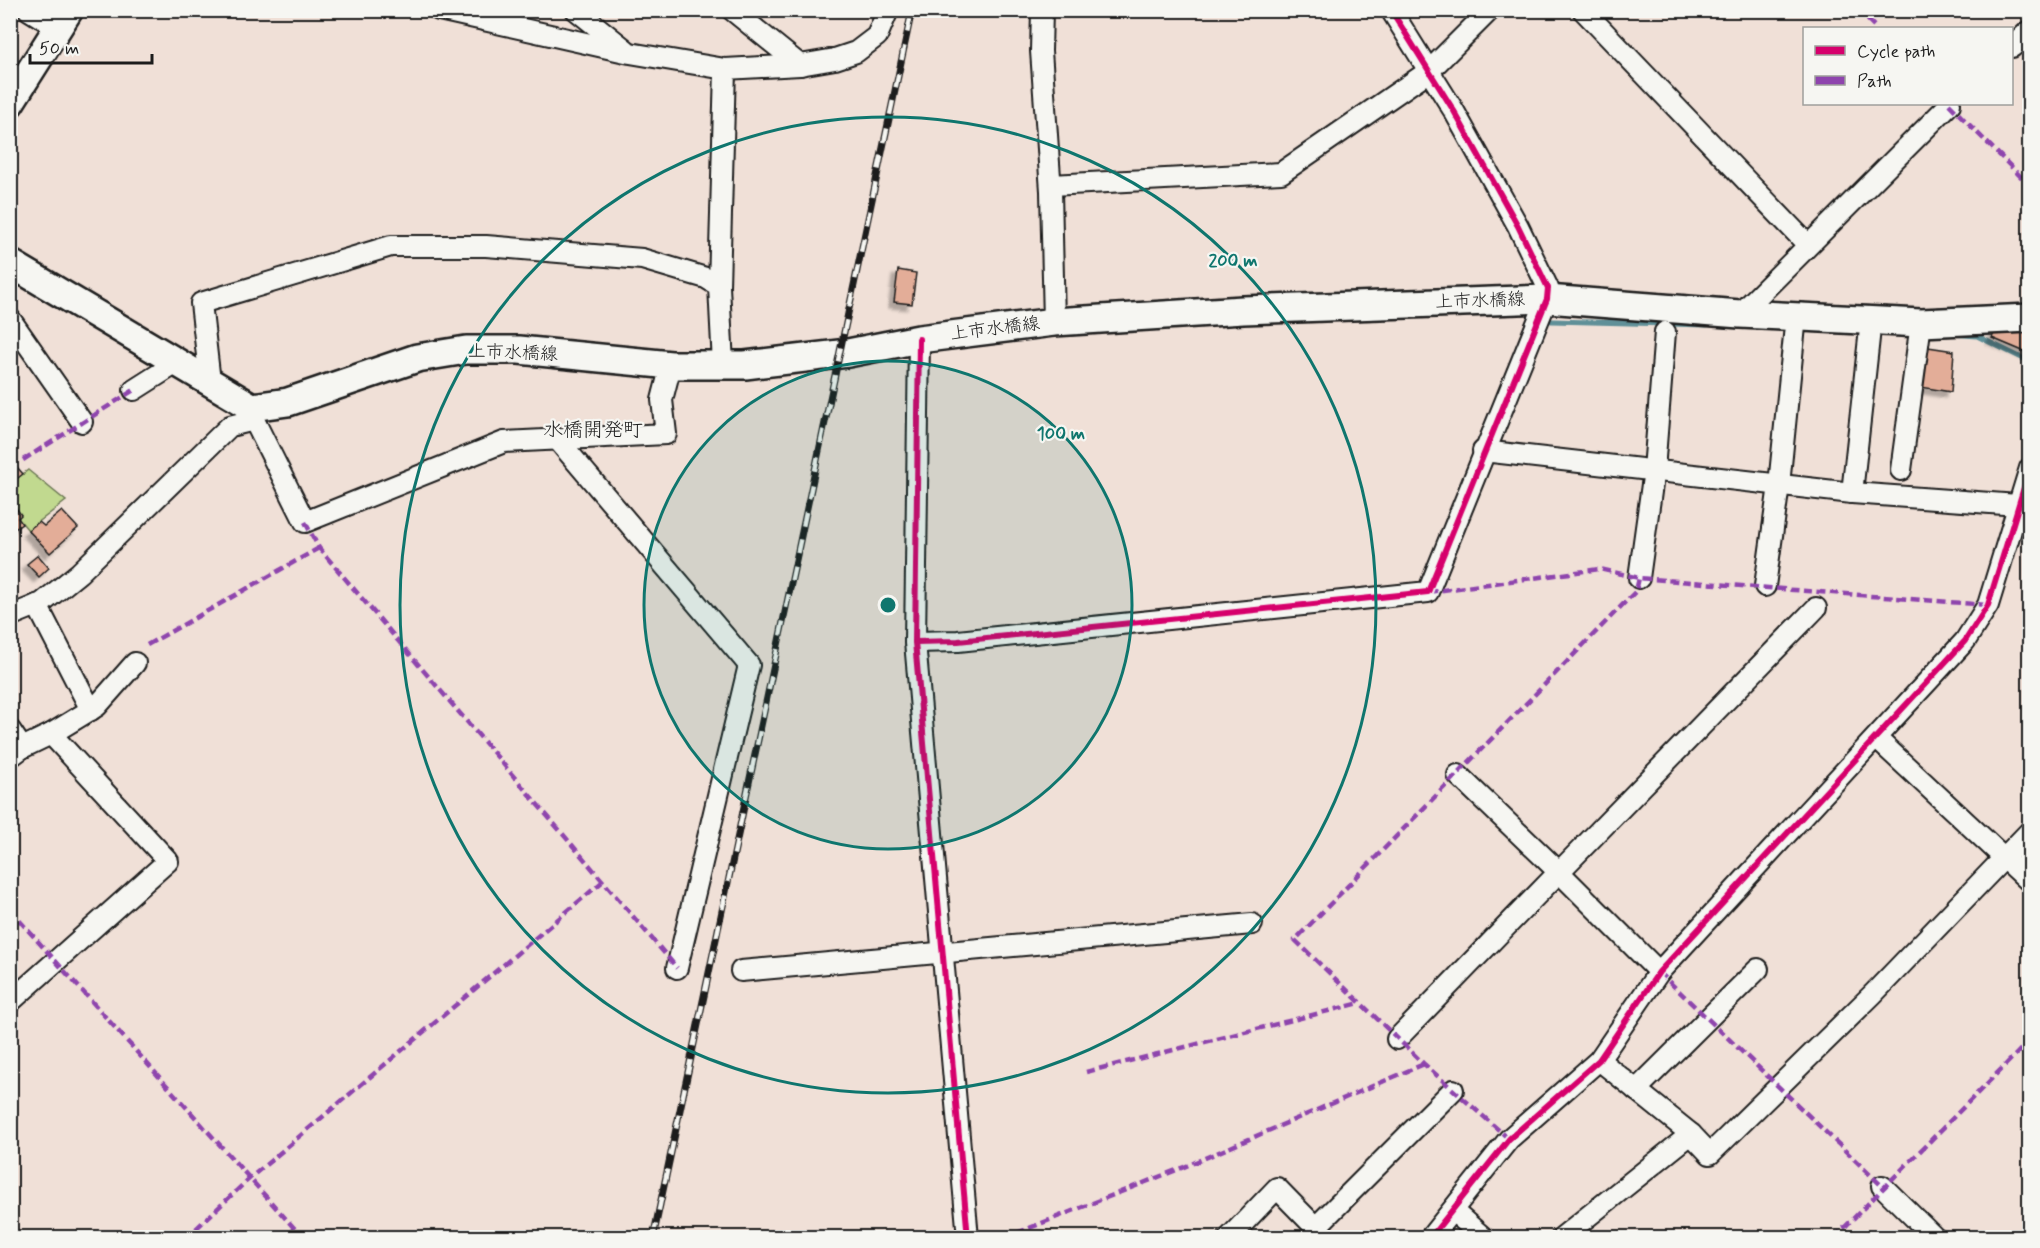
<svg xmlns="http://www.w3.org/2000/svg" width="2040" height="1248" font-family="Mynerve,'Klee One',sans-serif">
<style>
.green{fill:#c1d98f;stroke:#6e7a56;stroke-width:1.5}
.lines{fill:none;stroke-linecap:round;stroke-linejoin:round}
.stream{stroke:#609098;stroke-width:5}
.building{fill:#e3ad98;stroke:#1c1c1c;stroke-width:1.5;filter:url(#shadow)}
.street-casing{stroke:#1c1c1c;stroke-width:24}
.secondary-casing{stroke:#1c1c1c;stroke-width:32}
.street{stroke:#f6f6f2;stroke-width:20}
.secondary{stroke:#f6f6f2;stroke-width:27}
.rail-casing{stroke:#1c1c1c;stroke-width:7}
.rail{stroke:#f6f6f2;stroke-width:4.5;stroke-dasharray:14;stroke-linecap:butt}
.quiet{stroke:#8e44ad;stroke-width:4.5;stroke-dasharray:9 4.5;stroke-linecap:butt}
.cycleway-casing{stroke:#f6f6f2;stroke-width:10}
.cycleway{stroke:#d6006c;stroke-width:6}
.ring{fill:none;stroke:#0f766e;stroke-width:3}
.labels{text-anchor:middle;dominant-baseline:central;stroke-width:4.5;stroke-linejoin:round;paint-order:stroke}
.street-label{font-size:18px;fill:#1c1c1c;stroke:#f6f6f2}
.neighbourhood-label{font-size:20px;fill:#1c1c1c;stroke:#f6f6f2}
.centre{fill:#0f766e;stroke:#f6f6f2;stroke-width:3}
.ring-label{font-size:18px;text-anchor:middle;font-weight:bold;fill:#0f766e;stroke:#f6f6f2;stroke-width:4.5;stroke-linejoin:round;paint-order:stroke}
</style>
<defs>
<filter id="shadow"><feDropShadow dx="-5.5" dy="5.5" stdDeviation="1.5" flood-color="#0004"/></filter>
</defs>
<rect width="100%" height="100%" fill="#f0e0d7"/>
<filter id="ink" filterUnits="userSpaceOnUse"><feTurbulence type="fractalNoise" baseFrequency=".0167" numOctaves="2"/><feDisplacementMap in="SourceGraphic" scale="12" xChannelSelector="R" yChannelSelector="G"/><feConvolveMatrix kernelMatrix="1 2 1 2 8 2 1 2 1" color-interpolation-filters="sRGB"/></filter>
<g filter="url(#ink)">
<!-- green -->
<path class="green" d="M28,470l38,31 -38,29 -10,-12 3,-3 -10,-15 -1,-16z"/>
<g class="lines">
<!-- stream -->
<g class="stream">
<path d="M1552,321l155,4"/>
<path d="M1950,334l27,2 53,26"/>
</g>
</g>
<!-- building -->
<g class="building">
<path d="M898,270l18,3 -4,31 -18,-2z"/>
<path d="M2030,327v27l-38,-16 4,-9z"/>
<path d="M1928,347l26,4 -3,41 -30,-5z"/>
<path d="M10,459l13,15 -13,10z"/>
<path d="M10,500l11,15 -3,3 4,6 -12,8z"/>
<path d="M62,511l16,17 -28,25 -22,-23 11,-8 5,4z"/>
<path d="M38,555l11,13 -10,9 -12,-13z"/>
</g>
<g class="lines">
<!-- street casing -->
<g class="street-casing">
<g id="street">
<path d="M29,10l29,18"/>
<path d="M439,10l191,43 95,16 75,-4 35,-6 21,-7 21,-16 11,-26"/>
<path d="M576,10l50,40"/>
<path d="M732,10l68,55"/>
<path d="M1042,10l-1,41 10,140 3,131"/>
<path d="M1583,10l225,235"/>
<path d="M2012,47l18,-17"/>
<path d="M1051,185l230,-12 148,-102 61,-61"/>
<path d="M719,286l6,-217"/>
<path d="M1740,314l210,-210"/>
<path d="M10,319l72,103"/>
<path d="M919,339l-4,303 53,596"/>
<path d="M210,382l-9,-79 190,-57h95l156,13 64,19 13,8 4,79"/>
<path d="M134,390l44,-28"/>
<path d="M252,407l2,13 51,102 199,-80 162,-8 -4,-34 9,-35"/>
<path d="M557,439l192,226 -72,303"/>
<path d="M1483,451l369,42 166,12"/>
<path d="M1901,470l20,-147"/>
<path d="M1852,493l19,-173"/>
<path d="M1639,578l15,-108 11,-138"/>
<path d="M1765,586l14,-101 17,-169"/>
<path d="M37,605l54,105"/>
<path d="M10,616l32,-13 37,-30 151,-147 24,-6"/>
<path d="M915,642l43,-1 470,-49 119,-293 1,-11 -30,-62 -64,-115 -63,-101"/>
<path d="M10,730l12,18 -12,9"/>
<path d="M51,734l46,-28 38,-43"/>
<path d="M1876,738l154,144"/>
<path d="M1458,775l101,97 257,-264"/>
<path d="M741,971l511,-47"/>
<path d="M10,1002l158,-141 -117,-127 -29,14"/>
<path d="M1397,1039l162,-167 100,100"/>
<path d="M1599,1060l92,74 19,20 163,-160 157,-163"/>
<path d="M1636,1090l122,-121"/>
<path d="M1882,1186l53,52"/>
<path d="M1453,1211l31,27"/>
<path d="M1316,1227l137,-137"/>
<path d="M1229,1238l48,-50 49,50"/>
<path d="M1430,1238l79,-99 90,-79 60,-88 306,-331 23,-36 42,-137"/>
<path d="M1561,1238l130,-104"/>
</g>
</g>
<!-- secondary casing -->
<g class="secondary-casing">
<g id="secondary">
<path d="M10,103l59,-93"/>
<path d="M10,263l242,144 36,-5 129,-44 49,-8h53l152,15h74l103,-12 71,-14 135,-17 189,-12 304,-11 193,15 181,9 109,-5"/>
</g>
</g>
<!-- street -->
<use href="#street" class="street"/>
<!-- secondary -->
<use href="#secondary" class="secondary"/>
<!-- rail casing -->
<g class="rail-casing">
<path id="rail" d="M653,1238l259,-1228"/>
</g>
<!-- rail -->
<use href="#rail" class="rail"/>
<!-- quiet -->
<g class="quiet">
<path d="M1858,10l18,18"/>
<path d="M1949,104l81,82"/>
<path d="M23,460l111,-70"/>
<path d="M305,522l14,26 358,420"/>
<path d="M1428,592l172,-23 39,9 349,27"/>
<path d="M147,645l172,-97"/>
<path d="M10,910l293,328"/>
<path d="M1659,972l223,214"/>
<path d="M1086,1072l274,-69"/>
<path d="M1509,1139l-85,-75 -129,-124 341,-349 3,-13"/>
<path d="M186,1238l64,-60 352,-296"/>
<path d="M1004,1238l180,-71 240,-103"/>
<path d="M1834,1238l196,-198"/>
</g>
<!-- cycleway casing -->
<g class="cycleway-casing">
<g id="cycleway">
<path d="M919,339l-4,303 53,596"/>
<path d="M915,642l43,-1 470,-49 119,-293 1,-11 -30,-62 -64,-115 -63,-101"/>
<path d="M1430,1238l79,-99 90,-79 60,-88 306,-331 23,-36 42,-137"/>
</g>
</g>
<!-- cycleway -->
<use href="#cycleway" class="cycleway"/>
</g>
</g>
<!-- distance rings -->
<circle cx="888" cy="605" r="244" fill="#0f766e" fill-opacity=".12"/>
<g class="ring">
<circle cx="888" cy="605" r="244"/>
<circle cx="888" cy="605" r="488"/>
</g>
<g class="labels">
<!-- street labels -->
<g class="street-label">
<text transform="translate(1480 301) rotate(-2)">上市水橋線</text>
<text transform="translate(995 329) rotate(-7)">上市水橋線</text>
<text transform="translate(513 353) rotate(2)">上市水橋線</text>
</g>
<!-- neighbourhood labels -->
<g class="neighbourhood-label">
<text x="593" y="430">水橋開発町</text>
</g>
</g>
<circle cx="888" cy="605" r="9" class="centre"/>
<g class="ring-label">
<text x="1233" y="266">200 m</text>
<text x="1061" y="439">100 m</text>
</g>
<!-- margin -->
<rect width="2040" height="1248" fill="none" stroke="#f6f6f2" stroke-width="36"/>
<rect x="18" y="18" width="2004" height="1212" fill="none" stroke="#1c1c1c" stroke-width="2" filter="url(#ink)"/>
<!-- legend -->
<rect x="1803" y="27" width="210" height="78" fill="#f6f6f2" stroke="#9f9f9c" stroke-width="1.5"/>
<rect x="1815" y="46" width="30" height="9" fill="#d6006c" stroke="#9f9f9c" stroke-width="1.5"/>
<text x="1857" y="57" font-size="18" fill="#1c1c1c">Cycle path</text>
<rect x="1815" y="76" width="30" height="9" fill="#8e44ad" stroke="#9f9f9c" stroke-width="1.5"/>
<text x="1857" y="87" font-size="18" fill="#1c1c1c">Path</text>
<!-- scale -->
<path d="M30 54v9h122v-9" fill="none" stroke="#1c1c1c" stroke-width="3"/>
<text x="39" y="54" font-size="18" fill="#1c1c1c" stroke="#f6f6f2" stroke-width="4.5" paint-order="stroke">50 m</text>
</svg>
